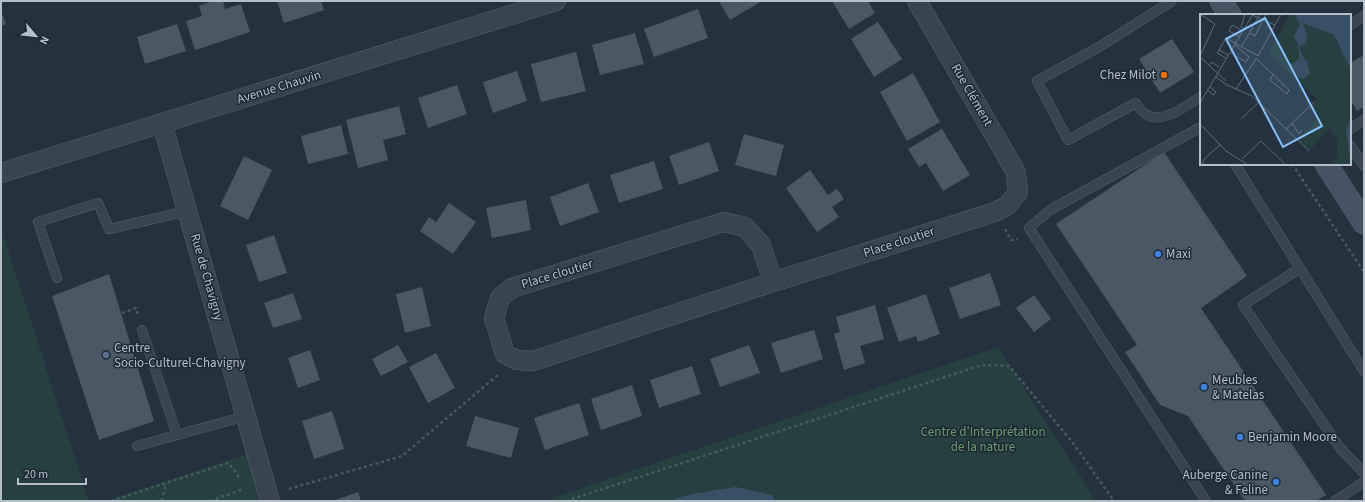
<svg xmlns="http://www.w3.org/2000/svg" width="1365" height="502" font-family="'Source Sans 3',sans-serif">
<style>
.green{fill:#263f40}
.water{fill:#385066}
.building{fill:#485865}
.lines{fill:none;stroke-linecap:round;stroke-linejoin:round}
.service-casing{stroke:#56626d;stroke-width:10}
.minor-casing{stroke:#56626d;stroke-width:20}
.secondary-casing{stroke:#56626d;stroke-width:23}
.path{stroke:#445c5c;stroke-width:2.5;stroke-dasharray:3 3;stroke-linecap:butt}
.service{stroke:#38444f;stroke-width:9}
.minor{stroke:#38444f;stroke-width:19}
.secondary{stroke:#465362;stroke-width:22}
.food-dot{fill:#e8710a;stroke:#1d2934;stroke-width:1.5}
.shop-dot{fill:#3f7fe0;stroke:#1d2934;stroke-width:1.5}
.service-dot{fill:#5c6f8a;stroke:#1d2934;stroke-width:1.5}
.labels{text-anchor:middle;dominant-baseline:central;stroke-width:3;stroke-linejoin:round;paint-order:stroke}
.poi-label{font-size:13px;fill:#b4bfca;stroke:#1d2934;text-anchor:start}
.street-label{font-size:13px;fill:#b4bfca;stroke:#1d2934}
.park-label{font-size:13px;fill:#6b9b71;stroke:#1d2934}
.inset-road{fill:none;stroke:#5e6a77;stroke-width:1}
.view{fill:#8ac0f9;fill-opacity:0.15;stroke:#8ac0f9;stroke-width:2}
.inset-edge{fill:none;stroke:#b4bfca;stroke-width:2}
</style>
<rect width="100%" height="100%" fill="#24323f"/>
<!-- green -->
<g class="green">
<path d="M1,228l88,273h-88z"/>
<path d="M998,347l98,154h-553z"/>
<path d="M251,453l16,48h-162z"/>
</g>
<!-- water -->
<path class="water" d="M736,487l36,8 3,6h-107l24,-7z"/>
<!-- building -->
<g class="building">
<path d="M213,1h10l2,8 16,-5 9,28 -55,18 -9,-29 16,-5 -3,-10z"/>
<path d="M277,1h44l3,9 -40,13z"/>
<path d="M719,1h43l-32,19z"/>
<path d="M832,1h36l7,12 -26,16z"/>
<path d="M698,9l10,29 -54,19 -10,-28z"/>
<path d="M1,11l5,13 -5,2z"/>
<path d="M878,22l24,37 -28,18 -23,-38z"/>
<path d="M177,24l9,27 -41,13 -8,-27z"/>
<path d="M635,33l9,31 -44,11 -8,-30z"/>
<path d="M1172,39l22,33 -34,21 -21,-34z"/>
<path d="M576,52l10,39 -45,11 -10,-38z"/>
<path d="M1364,55v52l-7,4 -7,-12v-36z"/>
<path d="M517,71l10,30 -34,12 -10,-31z"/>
<path d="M913,73l27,49 -33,19 -27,-49z"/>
<path d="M457,85l10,29 -39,14 -10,-30z"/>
<path d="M399,106l7,28 -23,6 5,20 -30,8 -12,-48z"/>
<path d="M341,125l7,29 -40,10 -7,-28z"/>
<path d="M942,129l28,46 -27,16 -17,-28 -7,4 -11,-18z"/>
<path d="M744,134l40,11 -8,31 -41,-11z"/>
<path d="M709,142l10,29 -40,14 -10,-29z"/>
<path d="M1164,152l83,124 -46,32 125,187 -10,6h-71l-57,-85 -28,-11 -35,-53 12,-7 -81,-121z"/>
<path d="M244,156l28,14 -24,50 -28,-14z"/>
<path d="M654,161l9,28 -44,14 -9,-28z"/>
<path d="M810,170l18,25 9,-6 7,10 -12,8 7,10 -22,15 -31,-44z"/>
<path d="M588,183l11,29 -39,14 -10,-29z"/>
<path d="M526,200l5,30 -39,8 -6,-30z"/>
<path d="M449,203l27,19 -23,32 -33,-23 9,-14 7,5z"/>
<path d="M274,235l13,38 -28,9 -13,-37z"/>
<path d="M990,273l11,32 -41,14 -11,-31z"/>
<path d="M109,274l45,147 -55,19 -47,-144z"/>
<path d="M422,287l9,39 -26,7 -9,-39z"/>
<path d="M293,293l9,26 -29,9 -9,-25z"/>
<path d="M926,294l14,40 -22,8 -2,-6 -17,6 -12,-34z"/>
<path d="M1034,295l17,24 -17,13 -18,-24z"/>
<path d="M875,305l9,34 -24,7 5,17 -21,7 -10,-36 6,-2 -4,-15z"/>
<path d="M814,330l9,29 -42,14 -10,-30z"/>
<path d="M398,345l10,17 -27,14 -9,-17z"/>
<path d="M749,345l11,28 -40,14 -10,-28z"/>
<path d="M310,350l10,30 -22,8 -10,-30z"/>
<path d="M436,353l19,35 -27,15 -19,-36z"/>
<path d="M692,366l9,28 -42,14 -9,-28z"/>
<path d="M632,385l10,31 -41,14 -10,-31z"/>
<path d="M579,403l10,32 -44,15 -11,-32z"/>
<path d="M332,411l12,38 -30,10 -12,-38z"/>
<path d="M475,416l44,12 -8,30 -45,-12z"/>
<path d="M358,492l3,9h-28z"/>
</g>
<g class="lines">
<!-- service casing -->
<g class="service-casing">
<g id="service">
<path d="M1172,1l-73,46 -62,34 31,59 68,-37c3,5 8,11 13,13 16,7 39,-12 52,-19"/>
<path d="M1350,25l14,-9"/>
<path d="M1201,127l-151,83 -21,18 177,273"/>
<path d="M1350,129l14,-9"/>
<path d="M1350,145l14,21"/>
<path d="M1235,164l129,207"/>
<path d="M1300,268l-57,37 97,143 24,25"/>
<path d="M57,278l-19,-56 60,-19 11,26 79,-18"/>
<path d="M142,330l35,105"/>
<path d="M137,446l109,-30"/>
<path d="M1335,501l29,-19"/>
</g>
</g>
<!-- minor casing -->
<g class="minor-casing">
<g id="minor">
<path d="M162,123l108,378"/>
<path d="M1,173l555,-172"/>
<path d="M773,282l-12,-37 -16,-18 -21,-5 -212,66 -12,10 -6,20 11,36 12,6 16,1 240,-79 222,-70 13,-7 10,-13 -2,-19 -3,-6 -96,-166"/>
</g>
</g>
<!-- secondary casing -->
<g class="secondary-casing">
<g id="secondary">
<path d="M1221,1l9,14"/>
<path d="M1326,164l38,59"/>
</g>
</g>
<!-- path -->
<g class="path">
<path d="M1292,164l72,108"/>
<path d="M1005,229l6,11 7,-1"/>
<path d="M122,313l14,-5 2,7"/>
<path d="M289,489l113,-33 97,-82"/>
<path d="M111,501l117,-38 9,10 3,7"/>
<path d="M162,501l4,-17"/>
<path d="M210,501l34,-12"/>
<path d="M566,501l416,-136 27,1 64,77 41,58"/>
</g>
<!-- service -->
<use href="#service" class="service"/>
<!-- minor -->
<use href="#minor" class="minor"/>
<!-- secondary -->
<use href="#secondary" class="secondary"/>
</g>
<!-- markers -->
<circle class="food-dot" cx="1164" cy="75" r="4"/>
<g class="shop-dot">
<circle cx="1158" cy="254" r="4"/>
<circle cx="1204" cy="387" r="4"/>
<circle cx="1240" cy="437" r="4"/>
<circle cx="1276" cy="482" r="4"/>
</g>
<circle class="service-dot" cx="106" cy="355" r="4"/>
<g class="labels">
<!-- poi labels -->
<g class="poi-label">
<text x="1156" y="75" text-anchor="end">Chez Milot</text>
<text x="1166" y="254">Maxi</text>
<text x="114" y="348">Centre<tspan x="114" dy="15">Socio-Culturel-Chavigny</tspan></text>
<text x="1212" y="380">Meubles<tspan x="1212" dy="15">&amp; Matelas</tspan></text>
<text x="1248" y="437">Benjamin Moore</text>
<text x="1268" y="475" text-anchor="end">Auberge Canine<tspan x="1268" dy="15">&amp; Feline</tspan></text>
</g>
<!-- street labels -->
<g class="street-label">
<text transform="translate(279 87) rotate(-17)">Avenue Chauvin</text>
<text transform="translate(972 95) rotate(60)">Rue Clément</text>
<text transform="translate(899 242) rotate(-18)">Place cloutier</text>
<text transform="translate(557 274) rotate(-17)">Place cloutier</text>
<text transform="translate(207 277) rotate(74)">Rue de Chavigny</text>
</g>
<!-- park labels -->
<g class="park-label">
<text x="983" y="432">Centre d'Interprétation<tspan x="983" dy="15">de la nature</tspan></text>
</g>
</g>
<!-- overview -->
<g transform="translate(1200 14)">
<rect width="151" height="151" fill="#24323f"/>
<path d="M90,0h4l6,9 7,1 27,11 17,35v46l-5,15 5,34h-20l6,-7v-19l-8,-10 -20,22 -11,-11 21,-22 -11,-10 9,-9 -48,-45z" fill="#263f40"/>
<path d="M94,0h57v56l-17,-35 -31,-12 4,12 -1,8 -6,3v5l8,13 2,10 -7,5 -6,-3 -7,-11 9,-6v-13l-5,-9 6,-13zM151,102v49l-5,-34z" fill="#385066"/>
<path class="inset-road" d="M0,0l15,10 -15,32M52,1l23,10M44,15l-3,-2 4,-13M50,19l5,3 11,-22M40,23l-11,-6 3,-6 9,5M42,32l18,-32M19,36l-2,3 10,6M31,39l15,9 3,-5 -14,-12M28,41l-9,-5 7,-12 32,18 23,-42M0,43l26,24M9,51l3,-3 7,5M16,63l11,8 25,11 57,55M7,75l6,6 3,-3 -6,-5M36,75l20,-30 2,1 31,30 -2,4 -17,-14 3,-6M0,89l53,-89M41,105l18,-17M92,109l7,11 3,-4M0,110l26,27 22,14M86,115l28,-27M42,145l19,-18 25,24M2,151l3,-7 15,-13"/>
<path class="view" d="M65,4l57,108 -39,21 -57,-108z"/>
<rect width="151" height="151" class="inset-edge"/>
</g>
<!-- border -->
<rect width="1365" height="502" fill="none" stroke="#b4bfca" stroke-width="4"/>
<!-- north arrow -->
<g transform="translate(36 36) rotate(118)" stroke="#1d2934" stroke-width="3" paint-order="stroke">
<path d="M0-3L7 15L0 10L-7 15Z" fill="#b4bfca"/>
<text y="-6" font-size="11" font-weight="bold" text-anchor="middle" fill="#b4bfca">N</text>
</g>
<!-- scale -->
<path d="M18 478v6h68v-6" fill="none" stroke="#b4bfca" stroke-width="2"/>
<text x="24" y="478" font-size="12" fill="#b4bfca" stroke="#1d2934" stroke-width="3" paint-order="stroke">20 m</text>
</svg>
